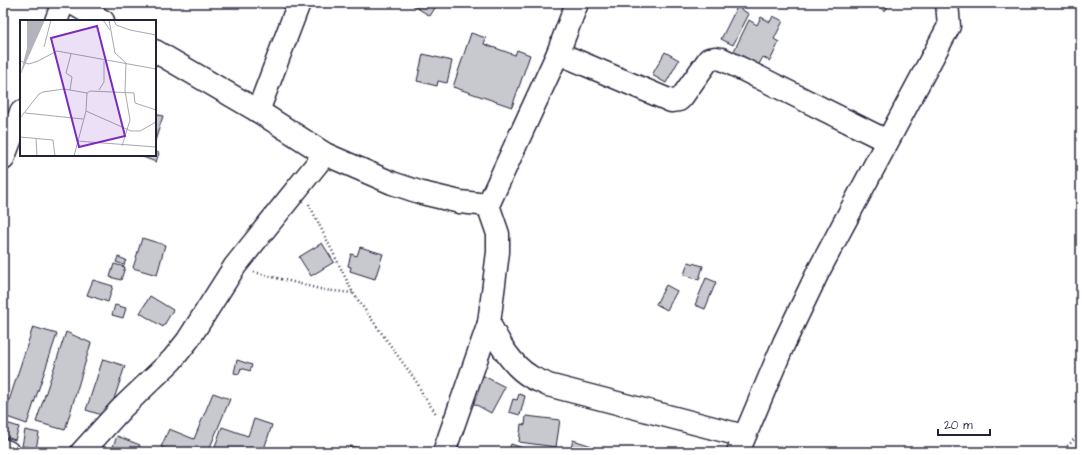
<svg xmlns="http://www.w3.org/2000/svg" width="1084" height="455" font-family="'Architects Daughter',sans-serif">
<style>
.building{fill:#c8c8cf;stroke:#22223b}
.lines{fill:none;stroke-linecap:round;stroke-linejoin:round}
.minor-casing{stroke:#22223b;stroke-width:25}
.path{stroke:#22223b;stroke-width:2.5;stroke-dasharray:1 3;stroke-linecap:butt}
.minor{stroke:#fff;stroke-width:22}
.inset-road{fill:none;stroke:#a7a7b1;stroke-width:1}
.view{fill:#7b2cbf;fill-opacity:0.15;stroke:#7b2cbf;stroke-width:2}
.inset-edge{fill:none;stroke:#22223b;stroke-width:2}
</style>
<rect width="100%" height="100%" fill="#fff"/>
<filter id="ink" filterUnits="userSpaceOnUse"><feTurbulence type="fractalNoise" baseFrequency=".025" numOctaves="2"/><feDisplacementMap in="SourceGraphic" scale="8" xChannelSelector="R" yChannelSelector="G"/><feConvolveMatrix kernelMatrix="1 2 1 2 8 2 1 2 1" color-interpolation-filters="sRGB"/></filter>
<g filter="url(#ink)">
<!-- building -->
<g class="building">
<path d="M409,3h29l-8,13z"/>
<path d="M879,3h11l-5,8 -8,-5z"/>
<path d="M737,7l12,7 -16,31 -12,-6z"/>
<path d="M773,16l10,5 -9,18 5,3 -9,19 -7,-4 -5,9 -25,-13 16,-33 8,5 4,-8 9,5z"/>
<path d="M471,33l15,5 -2,6 31,11 2,-5 13,5 -18,52 -59,-20z"/>
<path d="M665,52l14,8 -13,23 -14,-8z"/>
<path d="M423,54l29,7 -5,22 -9,-2 -1,5 -20,-5z"/>
<path d="M155,114l8,2 -8,25z"/>
<path d="M155,152l4,1 -3,9 -16,-6v-1h15z"/>
<path d="M142,238l23,7 -8,30 -24,-7z"/>
<path d="M322,243l12,19 -23,14 -12,-19z"/>
<path d="M360,247l23,7 -8,25 -25,-8 1,-4 -3,-1 3,-12 6,2z"/>
<path d="M118,257l8,3 -2,5 -8,-3z"/>
<path d="M688,262l15,4 -4,14 -15,-5z"/>
<path d="M114,264l11,3 -4,13 -11,-3z"/>
<path d="M706,278l10,4 -11,27 -10,-4z"/>
<path d="M93,280l20,6 -5,16 -21,-7z"/>
<path d="M666,285l11,6 -10,19 -11,-6z"/>
<path d="M150,296l23,14 -10,17 -23,-14z"/>
<path d="M115,305l11,3 -3,10 -11,-3z"/>
<path d="M33,327l24,7 -30,90 -23,-8z"/>
<path d="M66,332l25,11 -26,87 -29,-8z"/>
<path d="M103,359l22,7 -17,51 -22,-7z"/>
<path d="M237,360l15,5 -2,6 -9,-3 -2,6 -5,-1z"/>
<path d="M478,373l27,14 -14,26 -20,-11z"/>
<path d="M213,393l17,6 -22,53h-35l-12,-5 8,-18 25,10z"/>
<path d="M519,394l6,2 -5,19 -11,-3 4,-13 4,1z"/>
<path d="M526,416l34,4 -4,27 -37,-5 2,-18 4,1z"/>
<path d="M254,419l18,6 -9,27h-50l9,-25 26,9z"/>
<path d="M3,422l16,5 -4,13 -12,-4z"/>
<path d="M25,430l14,3 -3,16 -14,-3z"/>
<path d="M117,436l23,9 -3,7h-26z"/>
<path d="M573,440l19,6 -2,6h-20z"/>
<path d="M511,444l24,8h-27z"/>
<path d="M350,446l28,6h-29z"/>
</g>
<g class="lines">
<!-- minor casing -->
<g class="minor-casing">
<g id="minor">
<path d="M72,3l31,18"/>
<path d="M56,21l7,-18"/>
<path d="M155,51l103,60 67,43 67,29 30,10 38,9 28,3 10,29v18l-9,71 -45,129"/>
<path d="M558,53l113,48 8,-1 3,-3 27,-38 6,-1 7,1 165,82"/>
<path d="M258,111l41,-108"/>
<path d="M3,159l18,-47"/>
<path d="M488,205l70,-152 19,-50"/>
<path d="M489,323c10,20 22,42 42,54 5,3 12,5 17,8l196,51"/>
<path d="M3,450l5,2"/>
<path d="M82,452l40,-44 50,-48 16,-20 47,-74 90,-112"/>
<path d="M738,452l46,-109 35,-73 130,-244 -2,-23"/>
</g>
</g>
<!-- path -->
<g class="path">
<path d="M309,204l44,89 65,91 5,11 14,20"/>
<path d="M254,272l70,18 29,3"/>
<path d="M1062,452l19,-20"/>
</g>
<!-- minor -->
<use href="#minor" class="minor"/>
</g>
</g>
<!-- overview -->
<g transform="translate(20 20)">
<rect width="136" height="136" fill="#fff"/>
<path d="M7,0h18l-25,56 7,-28z" fill="#b4b4bc"/>
<path class="inset-road" d="M83,0l7,10M89,0l6,33 11,10 -1,28 5,29 -8,26M94,0l2,5 14,5 26,5M24,27l7,-27M0,41l9,3 9,-3 19,-10 99,18M50,70l2,-13 -6,-4 5,-19M79,70l5,-8v-21M66,91l45,20h9l16,-9M5,93l58,6M0,98l19,-24 4,-2 21,-3 23,4M0,117l33,3 2,16M16,118l1,18M57,121l79,6M54,136l12,-45 1,-18 3,-2 44,2 1,10 21,7"/>
<path class="view" d="M77,6l28,110 -46,11 -28,-109z"/>
<rect width="136" height="136" class="inset-edge"/>
</g>
<!-- margin -->
<rect width="1084" height="455" fill="none" stroke="#fff" stroke-width="16"/>
<rect x="8" y="8" width="1068" height="439" fill="none" stroke="#22223b" stroke-width="1.5" filter="url(#ink)"/>
<!-- scale -->
<path d="M938 429v6h52v-6" fill="none" stroke="#22223b" stroke-width="2"/>
<text x="944" y="429" font-size="12" fill="#22223b" stroke="#ffffff" stroke-width="3" paint-order="stroke">20 m</text>
</svg>
